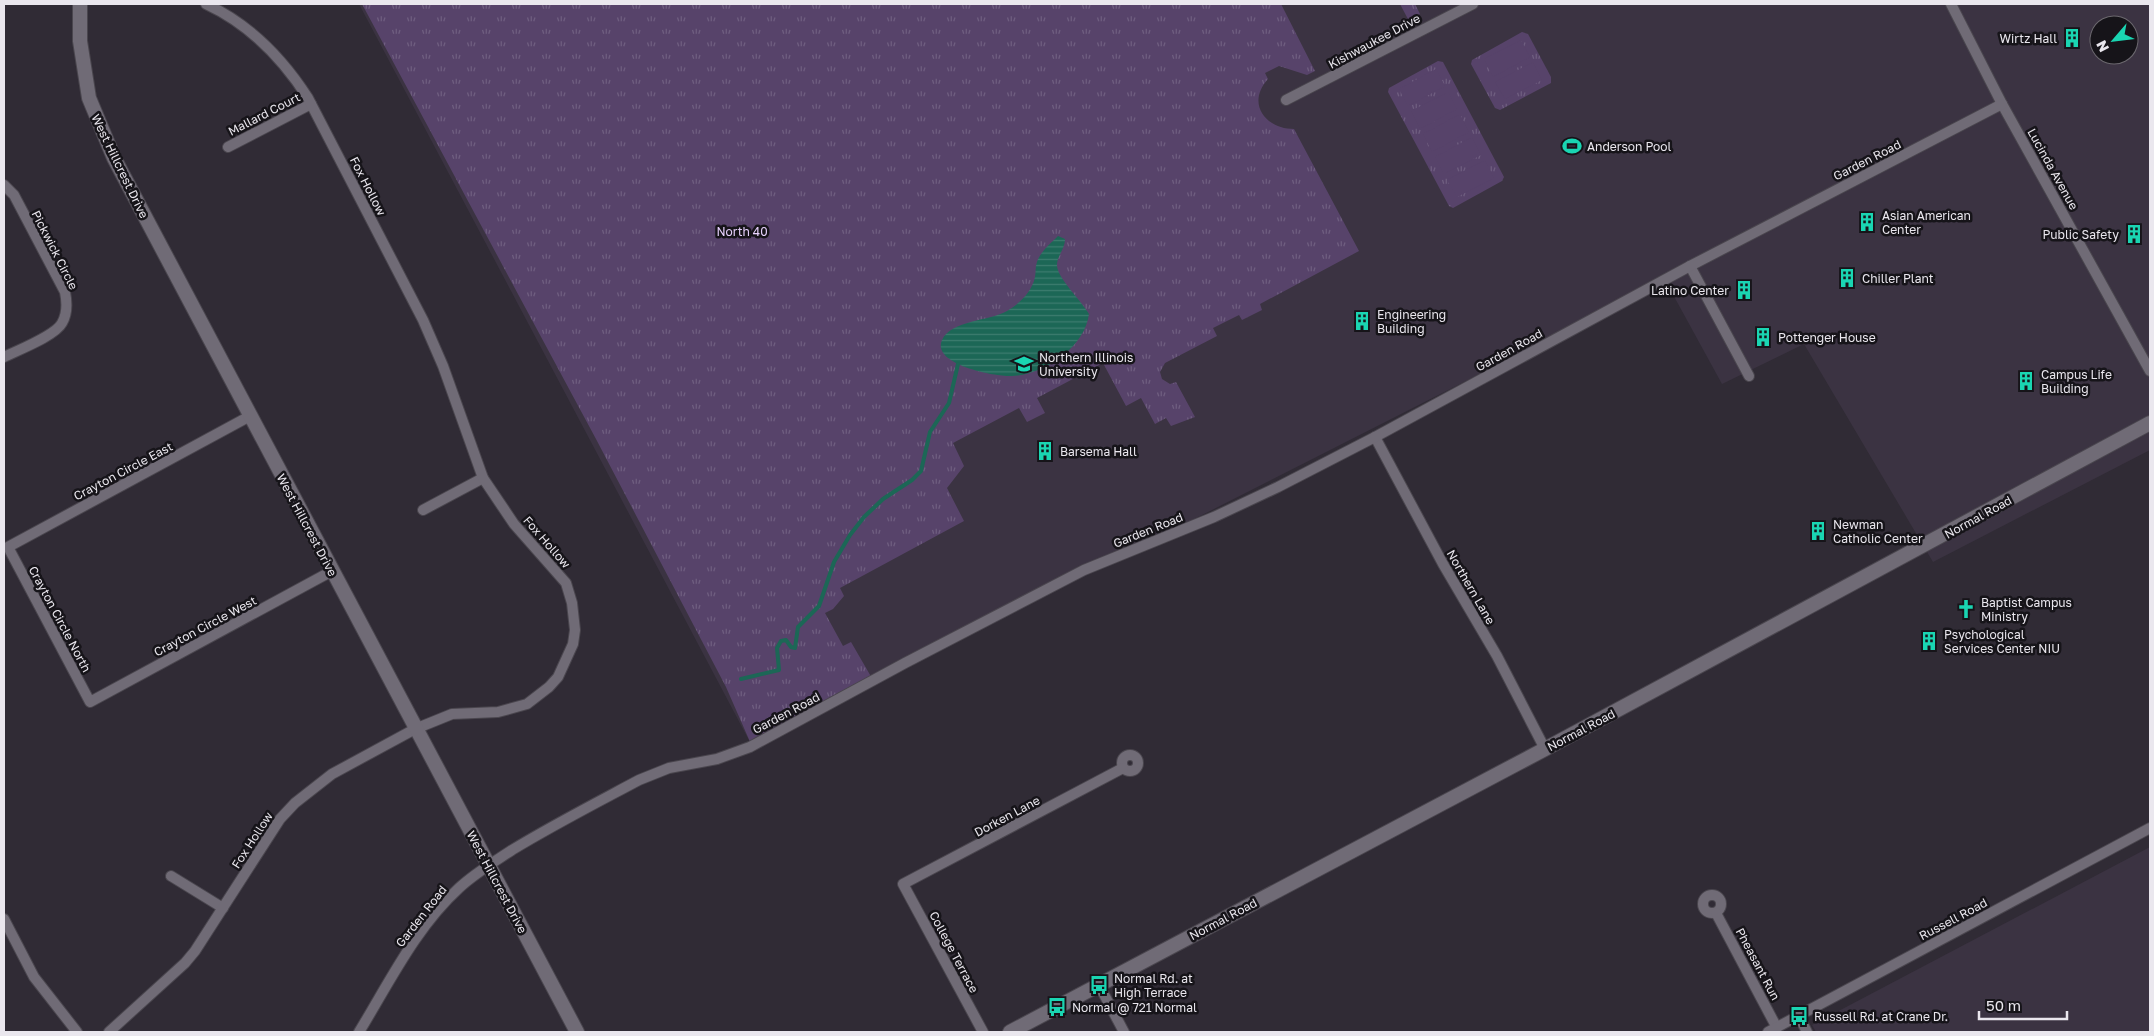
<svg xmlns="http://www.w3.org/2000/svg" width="2154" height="1036" font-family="'Golos Text',sans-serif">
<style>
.built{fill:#3b3342;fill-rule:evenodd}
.grass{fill:url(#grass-tufts)}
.pitch{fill:#57436a}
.water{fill:url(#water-rules)}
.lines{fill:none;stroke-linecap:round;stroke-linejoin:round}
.stream{stroke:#1c6756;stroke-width:4}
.street-casing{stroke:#4a464e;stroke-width:12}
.secondary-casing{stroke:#4a464e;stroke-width:16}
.street{stroke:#706b76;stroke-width:10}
.secondary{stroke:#706b76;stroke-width:14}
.labels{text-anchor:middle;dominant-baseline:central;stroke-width:5;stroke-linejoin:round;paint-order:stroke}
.poi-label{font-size:12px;fill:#eae7ee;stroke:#161419;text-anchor:start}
.street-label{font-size:12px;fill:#eae7ee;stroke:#161419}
.park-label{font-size:12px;fill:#e9d3ff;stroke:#161419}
</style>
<defs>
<pattern id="grass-tufts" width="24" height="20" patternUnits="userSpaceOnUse" patternTransform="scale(1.25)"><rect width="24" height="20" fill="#57436a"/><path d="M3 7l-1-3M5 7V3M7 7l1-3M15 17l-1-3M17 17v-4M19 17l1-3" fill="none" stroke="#6f5e80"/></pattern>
<pattern id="water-rules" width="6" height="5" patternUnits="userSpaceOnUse" patternTransform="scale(1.25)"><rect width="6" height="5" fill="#1c6756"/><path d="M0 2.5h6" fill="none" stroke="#3d7d6f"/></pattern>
</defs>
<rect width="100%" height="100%" fill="#302b35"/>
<!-- built -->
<g class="built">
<path d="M359,4h1791v446l-217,112 -129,-218 -82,40 -57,-104 -914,464zM2099,25h30v30h-30z"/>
<path d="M2150,847v185h-334l-4,-7z"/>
</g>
<!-- grass -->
<g class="grass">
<path d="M362,4h919l34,67 -8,4 -28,-9 -14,7 3,6c-22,24 -3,50 26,50l65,122 -99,53 2,6 -20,10 -3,-5 -26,13 4,8 -52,27 -5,9 2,7 8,5 6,-2 19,35 -24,9 -5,-8 -11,6 -14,-26 -15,8 -23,-43 -66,35 8,15 -18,9 -8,-14 -66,35 11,23 -17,22 17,33 -124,67 4,8 -11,13 -8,4 18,33 8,-4 22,38 -122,64 -25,-57 -130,-248z"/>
<path d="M1400,4h15l5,10 -11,7z"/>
<path d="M1522,32l6,2 23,43v6l-51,27 -5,-2 -24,-44 1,-4z"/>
<path d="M1438,61l5,1 61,115 -2,4 -49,27 -4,-2 -61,-114 1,-4z"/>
</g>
<!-- pitch -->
<g class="pitch">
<path d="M1521,40l9,17 -37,20 -9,-18z"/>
<path d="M1533,62l9,18 -37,19 -10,-17z"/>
<path d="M1436,69l9,17 -37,20 -9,-17z"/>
<path d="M1448,92l9,17 -37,20 -9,-18z"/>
<path d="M1460,114l9,18 -37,20 -9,-18z"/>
<path d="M1472,137l9,18 -37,19 -9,-17z"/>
<path d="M1485,160l9,18 -37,19 -10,-17z"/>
</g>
<!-- water -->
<path class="water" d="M1058,236l7,3c0,10 -8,17 -8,26 0,13 24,35 32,49 -4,33 -45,61 -77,62 -15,1 -81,-11 -70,-36 9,-20 48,-19 65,-29 12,-7 25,-19 28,-34 1,-5 0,-10 2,-15 3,-10 14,-19 21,-26z"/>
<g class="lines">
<!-- stream -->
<path class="stream" d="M741,679l38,-9 -2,-22 4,-7 5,-1 5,7 4,1 3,-21 21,-21 15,-44 16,-27 14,-18 19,-18 29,-19 9,-9 9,-39 19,-29 9,-39"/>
<!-- street casing -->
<g class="street-casing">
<g id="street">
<path d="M1951,4l51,100 148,267"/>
<path d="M1286,100l187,-96"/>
<path d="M228,147l83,-43"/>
<path d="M4,185l10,10 51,97c2,10 3,21 -3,31 -7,13 -44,27 -58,34"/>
<path d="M1690,266l59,110"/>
<path d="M250,416l-242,131 82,155 242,-131"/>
<path d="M1375,437l68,127 54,92 48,93"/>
<path d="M423,510l60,-32"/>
<circle cx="1130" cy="763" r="8"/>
<path d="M171,876l52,32"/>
<circle cx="1712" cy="904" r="9"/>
<path d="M1716,913l61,115"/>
<path d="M4,919l30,58 43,55"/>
<path d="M1099,985l25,47"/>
<path d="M1799,1016l8,16"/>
<path d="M109,1032l76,-69 10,-12 85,-132 15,-16 37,-29 83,-45 37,-15 46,-2 29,-8 22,-17 9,-10 15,-33 2,-14 -3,-27 -6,-20 -52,-59 -31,-46 -40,-112 -20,-46 -115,-222c-25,-39 -59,-74 -102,-94"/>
<path d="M359,1032c30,-49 57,-105 100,-144 16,-15 35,-26 53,-38 41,-25 84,-47 127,-70l30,-12 48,-9 33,-12 155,-84 179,-93 130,-53 64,-30 97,-50 315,-171 312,-162"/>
<path d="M983,1032l-80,-148 220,-116"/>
<path d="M1768,1032l382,-204"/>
</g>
</g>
<!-- secondary casing -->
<g class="secondary-casing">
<g id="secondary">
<path d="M80,4v37l9,57 25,60 463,874"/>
<path d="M1010,1032l535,-283 605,-326"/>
</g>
</g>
<!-- street -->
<use href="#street" class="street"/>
<!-- secondary -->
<use href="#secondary" class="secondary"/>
</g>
<!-- icons -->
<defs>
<g id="building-bare" transform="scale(1.5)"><path d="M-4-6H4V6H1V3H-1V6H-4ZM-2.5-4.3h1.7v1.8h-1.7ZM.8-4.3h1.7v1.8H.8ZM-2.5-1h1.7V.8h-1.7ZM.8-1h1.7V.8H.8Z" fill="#1ad5b2" stroke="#161419" stroke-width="2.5" paint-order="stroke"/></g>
<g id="stadium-bare" transform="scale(1.5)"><path d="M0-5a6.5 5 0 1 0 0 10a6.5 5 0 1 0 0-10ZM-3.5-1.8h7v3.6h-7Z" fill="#1ad5b2" stroke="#161419" stroke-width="2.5" paint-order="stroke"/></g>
<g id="university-bare" transform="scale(1.5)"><path d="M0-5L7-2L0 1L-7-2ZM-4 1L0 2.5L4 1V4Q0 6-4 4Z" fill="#1ad5b2" stroke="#161419" stroke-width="2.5" paint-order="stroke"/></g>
<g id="church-bare" transform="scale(1.5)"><path d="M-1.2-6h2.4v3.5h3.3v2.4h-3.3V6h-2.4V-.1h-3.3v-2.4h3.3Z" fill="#1ad5b2" stroke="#161419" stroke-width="2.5" paint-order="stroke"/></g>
<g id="bus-bare" transform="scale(1.5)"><path d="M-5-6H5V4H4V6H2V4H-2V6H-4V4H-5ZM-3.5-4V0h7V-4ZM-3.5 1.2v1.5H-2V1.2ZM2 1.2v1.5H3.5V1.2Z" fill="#1ad5b2" stroke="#161419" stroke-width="2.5" paint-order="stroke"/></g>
</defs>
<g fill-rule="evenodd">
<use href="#building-bare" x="2072" y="38"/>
<use href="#stadium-bare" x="1572" y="146"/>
<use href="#building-bare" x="1867" y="222"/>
<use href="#building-bare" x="2134" y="234"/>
<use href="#building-bare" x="1847" y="278"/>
<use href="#building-bare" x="1744" y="290"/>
<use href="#building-bare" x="1362" y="321"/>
<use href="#building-bare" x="1763" y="337"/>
<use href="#university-bare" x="1024" y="364"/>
<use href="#building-bare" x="2026" y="381"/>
<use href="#building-bare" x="1045" y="451"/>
<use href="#building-bare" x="1818" y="531"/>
<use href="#church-bare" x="1966" y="609"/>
<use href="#building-bare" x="1929" y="641"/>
<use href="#bus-bare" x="1099" y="985"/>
<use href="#bus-bare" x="1057" y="1007"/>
<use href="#bus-bare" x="1799" y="1016"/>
</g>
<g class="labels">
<!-- poi labels -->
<g class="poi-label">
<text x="2057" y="38" text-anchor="end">Wirtz Hall</text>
<text x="1587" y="146">Anderson Pool</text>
<text x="1882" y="215">Asian American<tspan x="1882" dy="14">Center</tspan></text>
<text x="2119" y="234" text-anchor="end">Public Safety</text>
<text x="1862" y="278">Chiller Plant</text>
<text x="1729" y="290" text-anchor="end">Latino Center</text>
<text x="1377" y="314">Engineering<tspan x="1377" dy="14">Building</tspan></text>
<text x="1778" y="337">Pottenger House</text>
<text x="1039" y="357">Northern Illinois<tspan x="1039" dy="14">University</tspan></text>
<text x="2041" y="374">Campus Life<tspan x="2041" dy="14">Building</tspan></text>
<text x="1060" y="451">Barsema Hall</text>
<text x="1833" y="524">Newman<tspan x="1833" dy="14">Catholic Center</tspan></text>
<text x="1981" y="602">Baptist Campus<tspan x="1981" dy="14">Ministry</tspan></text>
<text x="1944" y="634">Psychological<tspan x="1944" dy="14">Services Center NIU</tspan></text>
<text x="1114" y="978">Normal Rd. at<tspan x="1114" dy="14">High Terrace</tspan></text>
<text x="1072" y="1007">Normal @ 721 Normal</text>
<text x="1814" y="1016">Russell Rd. at Crane Dr.</text>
</g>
<!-- street labels -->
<g class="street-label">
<text transform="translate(1374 41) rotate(-28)">Kishwaukee Drive</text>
<text transform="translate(264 114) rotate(-27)">Mallard Court</text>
<text transform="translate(1867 160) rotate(-27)">Garden Road</text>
<text transform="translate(120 166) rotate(64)">West Hillcrest Drive</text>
<text transform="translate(2053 169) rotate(61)">Lucinda Avenue</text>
<text transform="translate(368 186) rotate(63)">Fox Hollow</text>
<text transform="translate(55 250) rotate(63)">Pickwick Circle</text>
<text transform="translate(1509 350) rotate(-29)">Garden Road</text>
<text transform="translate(123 471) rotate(-28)">Crayton Circle East</text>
<text transform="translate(1978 517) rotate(-29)">Normal Road</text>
<text transform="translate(307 525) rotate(62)">West Hillcrest Drive</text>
<text transform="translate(1148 530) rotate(-22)">Garden Road</text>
<text transform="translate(547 542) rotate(49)">Fox Hollow</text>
<text transform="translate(1471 587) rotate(60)">Northern Lane</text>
<text transform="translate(60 619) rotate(62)">Crayton Circle North</text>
<text transform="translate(205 626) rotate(-28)">Crayton Circle West</text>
<text transform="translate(786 713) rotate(-28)">Garden Road</text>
<text transform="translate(1581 730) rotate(-28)">Normal Road</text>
<text transform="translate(1007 816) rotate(-28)">Dorken Lane</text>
<text transform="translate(252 840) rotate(-57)">Fox Hollow</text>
<text transform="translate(497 882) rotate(62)">West Hillcrest Drive</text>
<text transform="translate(421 916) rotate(-52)">Garden Road</text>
<text transform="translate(1223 919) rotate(-28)">Normal Road</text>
<text transform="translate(1953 919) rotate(-28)">Russell Road</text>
<text transform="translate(954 952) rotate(62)">College Terrace</text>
<text transform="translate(1758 964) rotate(62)">Pheasant Run</text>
</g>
<!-- park labels -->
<g class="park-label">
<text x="742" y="231">North 40</text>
</g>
</g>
<!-- border -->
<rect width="2154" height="1036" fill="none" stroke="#eae7ee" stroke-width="10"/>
<!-- north arrow -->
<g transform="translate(2114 40) rotate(242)"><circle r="24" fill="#161419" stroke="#6b686e"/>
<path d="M0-4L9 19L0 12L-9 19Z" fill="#1ad5b2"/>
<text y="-8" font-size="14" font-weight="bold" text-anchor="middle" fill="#eae7ee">N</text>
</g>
<!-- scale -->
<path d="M1979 1011v8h88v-8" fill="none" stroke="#eae7ee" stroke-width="2.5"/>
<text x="1986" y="1011" font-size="15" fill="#eae7ee" stroke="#161419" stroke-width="4" paint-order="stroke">50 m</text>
</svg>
